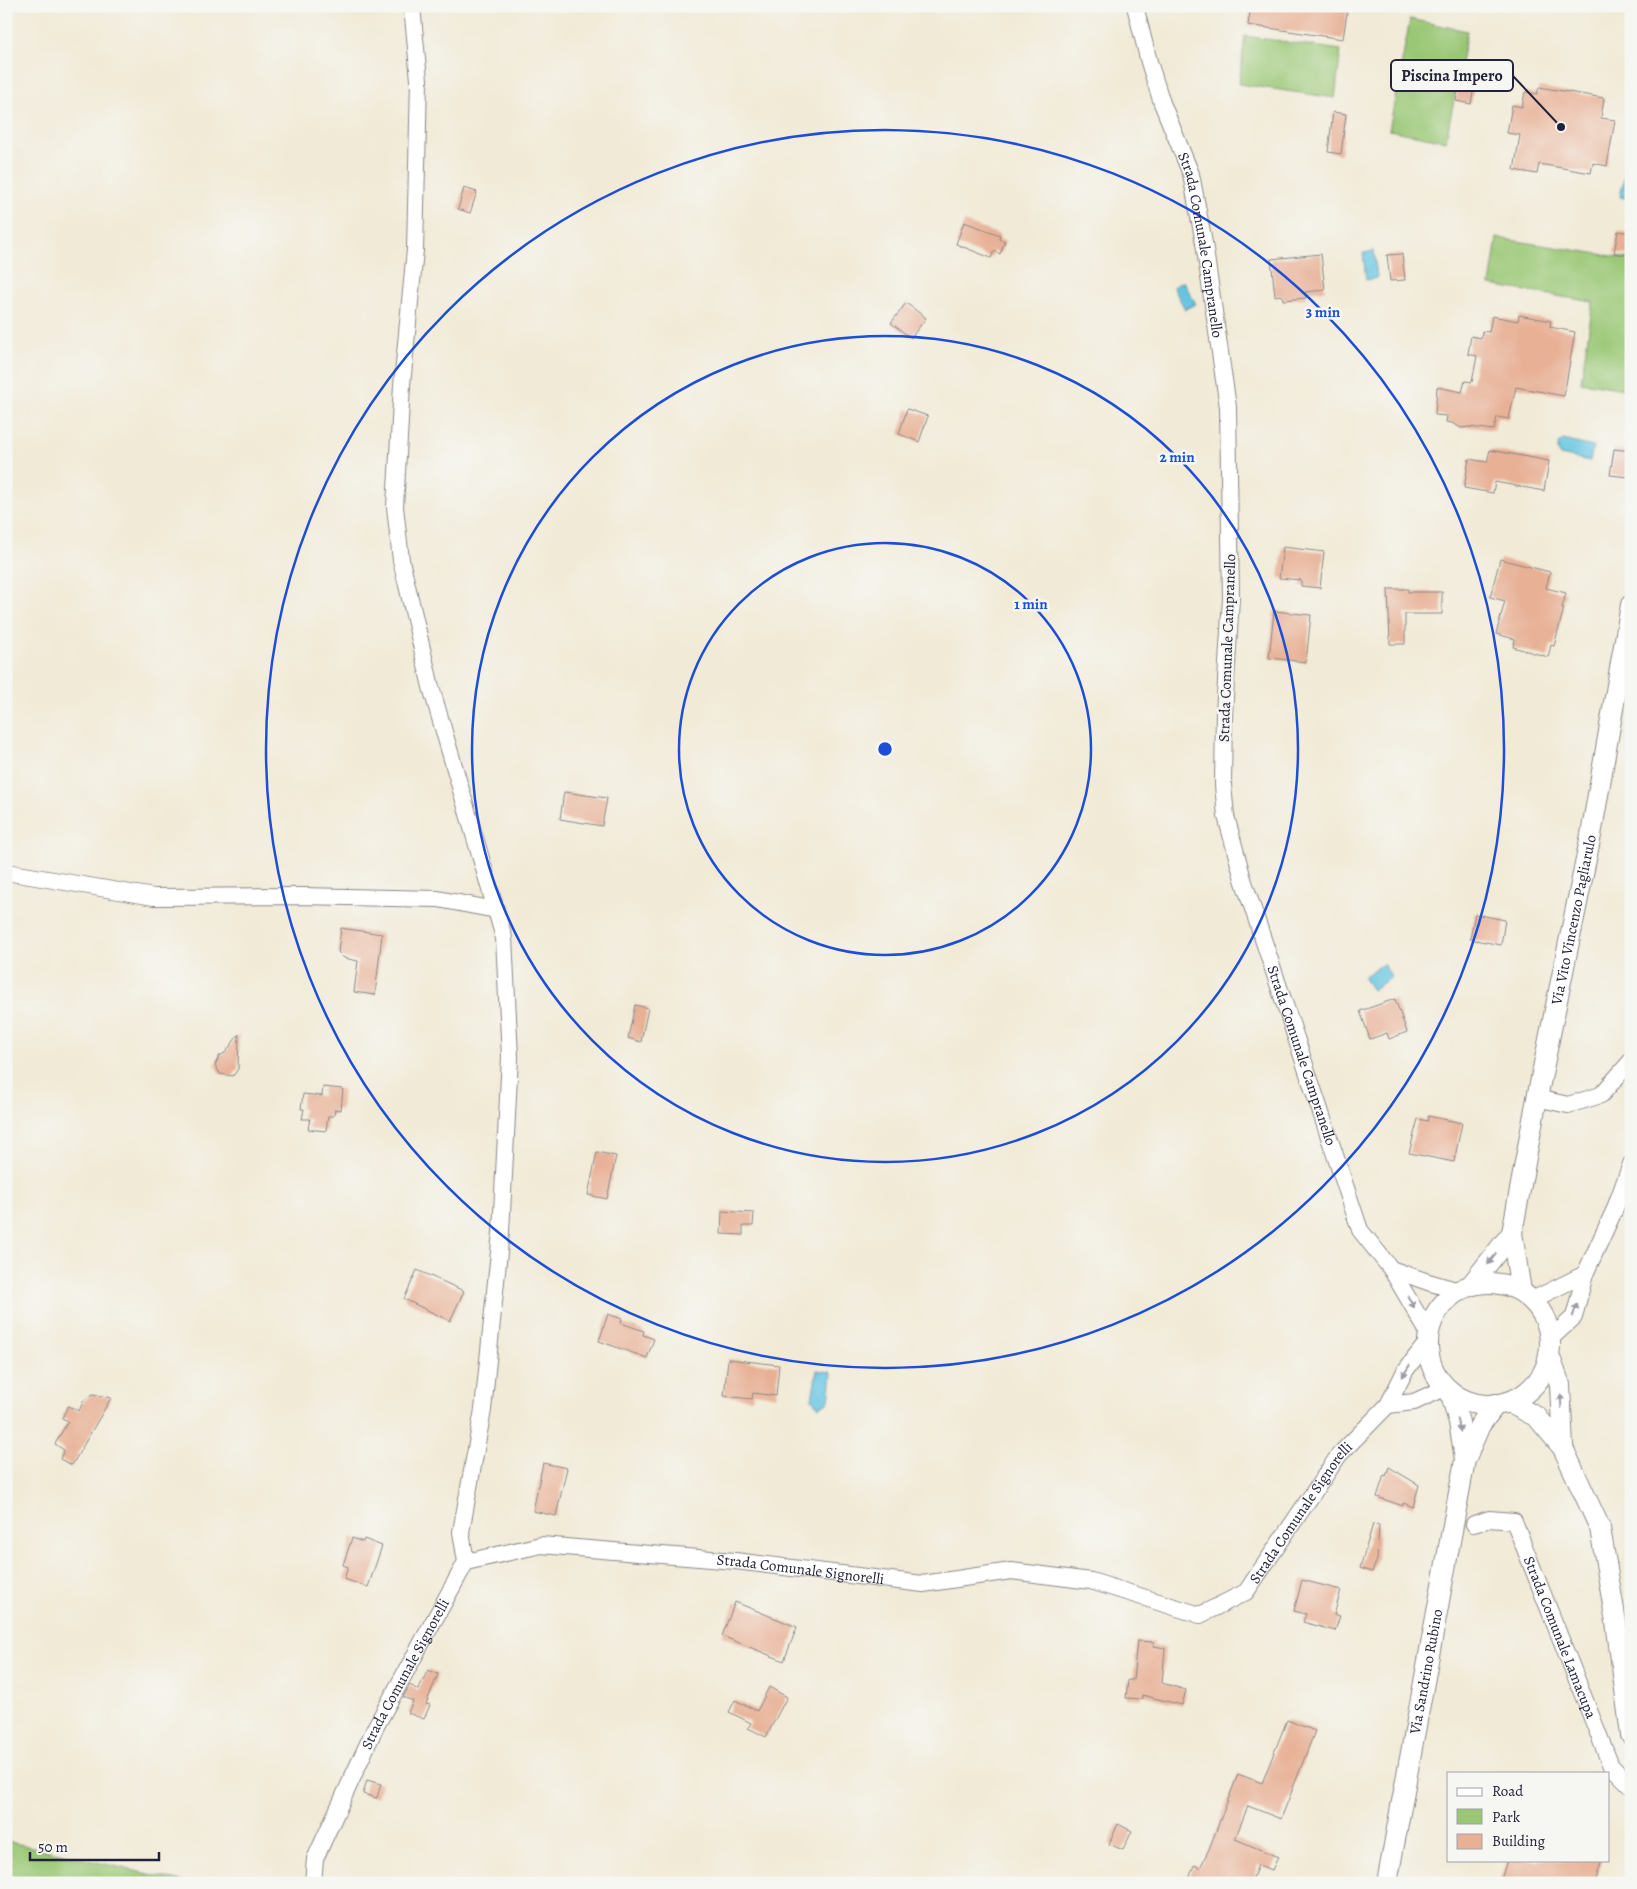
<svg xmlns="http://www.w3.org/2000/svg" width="1637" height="1889" font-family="Alegreya,serif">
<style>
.green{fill:#9ac774;stroke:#5e7458}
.water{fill:#63c5e2;stroke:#42748e}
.building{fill:#e8b196}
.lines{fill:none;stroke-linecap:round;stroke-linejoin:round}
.minor-casing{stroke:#8a8688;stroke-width:18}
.tertiary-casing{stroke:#8a8688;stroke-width:22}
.minor{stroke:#fff;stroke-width:16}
.tertiary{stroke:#fff;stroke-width:20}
.oneway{fill:#9c9ca7}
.ring{fill:none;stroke:#1d4ed8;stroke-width:2.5}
.labels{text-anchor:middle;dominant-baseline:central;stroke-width:5;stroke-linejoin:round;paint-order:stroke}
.street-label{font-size:15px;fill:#22223b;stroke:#f6f6f2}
.centre{fill:#1d4ed8;stroke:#f6f6f2;stroke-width:2.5}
.ring-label{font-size:15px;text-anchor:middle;font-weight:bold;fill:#1d4ed8;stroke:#f6f6f2;stroke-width:5;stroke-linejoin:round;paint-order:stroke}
.leader{fill:none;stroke:#22223b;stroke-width:2}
.callout-dot{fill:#22223b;stroke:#f6f6f2;stroke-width:2}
.callout{fill:#f6f6f2;stroke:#22223b;stroke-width:2}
.callout-label{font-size:16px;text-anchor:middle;font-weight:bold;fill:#22223b}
</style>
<rect width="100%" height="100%" fill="#f6f6f2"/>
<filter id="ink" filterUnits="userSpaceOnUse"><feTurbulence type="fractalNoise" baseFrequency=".02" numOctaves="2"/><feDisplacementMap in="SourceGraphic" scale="10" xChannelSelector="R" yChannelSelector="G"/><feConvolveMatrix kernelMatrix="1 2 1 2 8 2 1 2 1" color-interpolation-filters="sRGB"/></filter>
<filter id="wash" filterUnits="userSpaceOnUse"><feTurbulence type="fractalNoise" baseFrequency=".0096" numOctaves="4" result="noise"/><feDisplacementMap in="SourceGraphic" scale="20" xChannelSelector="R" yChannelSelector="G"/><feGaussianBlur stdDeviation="1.12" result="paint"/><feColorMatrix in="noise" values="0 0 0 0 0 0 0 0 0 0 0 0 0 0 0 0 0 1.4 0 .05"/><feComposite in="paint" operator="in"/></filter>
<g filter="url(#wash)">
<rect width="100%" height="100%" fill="#f1ead6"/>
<!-- green -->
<g class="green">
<path d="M1410,19l57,12 -21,110 -57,-11z"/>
<path d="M1245,36l96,14 -6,48 -96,-14z"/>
<path d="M1497,238l134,21v131l-50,-8 12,-80 -103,-17z"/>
<path d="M6,1841l181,42h-181z"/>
</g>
<!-- water -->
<g class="water">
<path d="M1631,143v56l-11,-2z"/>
<path d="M1374,251l3,27 -11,2 -3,-27z"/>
<path d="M1183,281l13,23 -11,5 -12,-22z"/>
<path d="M1563,440l30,7 -3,14 -30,-6 -3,-6h2l-1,-5z"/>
<path d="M1383,964l9,13 -20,13 -9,-13z"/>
<path d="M817,1370l14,2 1,2 -3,27 -10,6 -7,-8z"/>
</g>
<g id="blocks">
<!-- building -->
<g class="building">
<path d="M1251,6h97l-5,33 -95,-14z"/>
<path d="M1461,72l15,3 -5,29 -15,-3z"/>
<path d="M1539,87l65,11 -3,20 14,2 -8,46 -14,-3 -2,10 -52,-9 -2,10 -23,-4 6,-35 -13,-2 5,-28 10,2 3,-15 12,2z"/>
<path d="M1333,112l13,2 -5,40 -13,-2z"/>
<path d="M464,188l13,4 -7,21 -12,-4z"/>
<path d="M964,222l36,13 -1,4 6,2 -5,13 -6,-3 -3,7 -35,-14z"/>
<path d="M1618,231l13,2v23l-17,-3z"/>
<path d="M1321,254l4,36 -20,2 1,6 -23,2 -1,-5 -7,1 -4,-37z"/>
<path d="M1402,254l3,26 -15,1 -3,-26z"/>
<path d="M906,303l20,15 -15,20 -20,-15z"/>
<path d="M1519,315l32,6 -1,6 25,5 -11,64 -48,-9 -7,32 -12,-2 -3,13 -25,-3 -8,1 -9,-5 -6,-1 1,-6 -12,-1 2,-28 25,5 3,-11 7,1 5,-26 -9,-2 3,-18 10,2 1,-7 7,1 3,-16 26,5z"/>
<path d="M907,409l21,7 -9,26 -20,-8z"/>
<path d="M1614,449l17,2 -3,26 -18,-2z"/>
<path d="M1490,450l59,11 -5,30 -49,-9 -2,11 -29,-5 5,-29 18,3z"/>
<path d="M1283,547l41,5 -4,36 -19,-2v-6l-22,-2z"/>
<path d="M1500,559l50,13 -4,16 20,5 -4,15h2l-10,38 -3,-1 -3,12 -35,-10 2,-8 -19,-5 9,-33 -15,-4z"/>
<path d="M1388,589h20v3h34v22h-37v30h-15z"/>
<path d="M1274,611l37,4 -5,47 -37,-4z"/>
<path d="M564,792l43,6 -5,28 -42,-7z"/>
<path d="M1475,914l30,6 -4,25 -31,-6z"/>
<path d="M341,928l41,6 -7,61 -21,-3 4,-31 -14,-3 -6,-6z"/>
<path d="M1395,999l12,33 -18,7 -2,-6 -17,6 -10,-28z"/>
<path d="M635,1005l13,3 -7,34 -13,-4z"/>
<path d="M239,1034l-1,35 -5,7 -13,-2 -5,-9 4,-9 6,-3z"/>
<path d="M323,1087l20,2 -2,21 -6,-1 -1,7h-6l-2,15 -18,-2 2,-10h-8l2,-10h-3l2,-15 19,2z"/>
<path d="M1428,1116l34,7 -8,39 -45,-9 9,-34 10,2z"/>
<path d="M597,1152l19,4 -9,43 -19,-4z"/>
<path d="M722,1211l32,2 -1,13h-10v9l-22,-1z"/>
<path d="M417,1270l47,21 -14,30 -46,-22z"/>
<path d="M608,1314l14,5 -1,4 23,8 -1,4 11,4 -7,19 -48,-17z"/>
<path d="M728,1359l51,6 -3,31 -23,-3 -1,6 -28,-3z"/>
<path d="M93,1394l18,4 -39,67 -12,-6 4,-9 -9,-6 13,-23 -6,-3 6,-12 11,5 5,-11z"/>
<path d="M543,1463l24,5 -11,48 -23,-5z"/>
<path d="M1389,1467l30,18 -6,22 -10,-4v3l-26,-9 7,-22 2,1z"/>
<path d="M1373,1524l6,1 -2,35 -5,12 -12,-4z"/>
<path d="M352,1538l11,4 1,-3 18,7 -14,41 -24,-8 4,-12 -5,-2z"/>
<path d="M1302,1580l39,10 -7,25 6,1 -5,15 -32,-9 3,-8 -12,-3z"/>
<path d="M735,1602l62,25 -13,34 -62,-25z"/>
<path d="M1137,1641l17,1v4l11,2 -3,35 24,7 -4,15 -40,-10v4l-16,-1 2,-18h5z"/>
<path d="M428,1670l10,4 -12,30 4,1 -6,14 -16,-6 5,-12 -10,-4 7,-12 8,5z"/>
<path d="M769,1687l18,10 -21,40 -18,-9 3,-5 -22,-11 6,-12 22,11z"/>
<path d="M1287,1720l28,11 -34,88 -33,-13 -13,33 43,18 -6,13 -14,-5 -7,18h-53l-9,-4 5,-14 6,3 9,-19 29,-75 24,9z"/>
<path d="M367,1780l14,4 -4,14 -14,-4z"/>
<path d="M1118,1824l14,7 -9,19 -14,-6z"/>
<path d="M1507,1860h95l-7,23h-95z"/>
</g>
</g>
</g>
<g filter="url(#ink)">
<use href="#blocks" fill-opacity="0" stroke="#8a8688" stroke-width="1"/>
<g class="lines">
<!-- minor casing -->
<g class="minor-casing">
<g id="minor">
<path d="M412,6l7,74 -4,170 -13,135 -7,122 6,53 30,127 65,223"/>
<path id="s1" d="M1135,6l14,56 13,41 29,71 13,69 24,164 3,191 -7,116 -1,71 3,31 17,63 117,351 31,39 38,65"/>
<path d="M6,872l148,25 147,-1 137,3 58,11 8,28 6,119 -9,175 -18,178 -22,122 5,30"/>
<path d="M1537,1098l31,7 33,-10 30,-34"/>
<path d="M1391,1269l37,13 31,9"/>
<path d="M1532,1300l53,-26"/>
<path d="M1550,1339l24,-22 11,-43 29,-63 17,-47"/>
<path d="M1388,1405l26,-3 33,-15"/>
<path id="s2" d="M1474,1524l15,-5 25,2 97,245 20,20"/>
<path id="s3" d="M313,1883l2,-24 61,-133 90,-164 75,-17 194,16 188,23 88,-13 80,10 109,34 46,-23 93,-137 49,-50 17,-34 23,-30"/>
</g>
</g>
<!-- tertiary casing -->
<g class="tertiary-casing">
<g id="tertiary">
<circle cx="1489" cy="1344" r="61"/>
<path d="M1471,1285l41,-52"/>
<path id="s4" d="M1521,1291l-9,-58 25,-135 54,-263 40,-230"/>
<path d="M1549,1355l11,30 3,63"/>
<path d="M1450,1391l9,31 6,37"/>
<path d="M1508,1402l29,15 26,31 37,80 16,94 15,113"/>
<path id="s5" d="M1387,1883l78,-423 15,-35 16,-21"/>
</g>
</g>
<!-- minor -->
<use href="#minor" class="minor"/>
<!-- tertiary -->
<use href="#tertiary" class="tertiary"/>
</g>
<!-- one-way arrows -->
<defs><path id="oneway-solid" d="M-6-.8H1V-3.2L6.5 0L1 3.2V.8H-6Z" transform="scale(1.25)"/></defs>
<g class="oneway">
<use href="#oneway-solid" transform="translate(1492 1259) rotate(128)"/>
<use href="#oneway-solid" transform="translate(1411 1302) rotate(60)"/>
<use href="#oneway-solid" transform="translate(1575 1310) rotate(-71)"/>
<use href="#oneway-solid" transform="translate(1406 1371) rotate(122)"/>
<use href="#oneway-solid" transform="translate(1561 1401) rotate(-93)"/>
<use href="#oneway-solid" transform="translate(1459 1425) rotate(78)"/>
</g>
</g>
<!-- distance rings -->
<g class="ring">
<circle cx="885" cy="749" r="206"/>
<circle cx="885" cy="749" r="413"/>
<circle cx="885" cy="749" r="619"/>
</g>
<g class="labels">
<!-- street labels -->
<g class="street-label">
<text stroke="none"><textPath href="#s1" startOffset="249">Strada Comunale Campranello</textPath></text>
<text transform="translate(1227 648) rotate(-88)">Strada Comunale Campranello</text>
<text stroke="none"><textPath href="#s4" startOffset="378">Via Vito Vincenzo Pagliarulo</textPath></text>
<text stroke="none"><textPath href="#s1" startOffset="1074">Strada Comunale Campranello</textPath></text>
<text stroke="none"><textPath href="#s3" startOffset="1250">Strada Comunale Signorelli</textPath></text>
<text stroke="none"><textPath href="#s3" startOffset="695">Strada Comunale Signorelli</textPath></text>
<text stroke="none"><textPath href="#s2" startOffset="166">Strada Comunale Lamacupa</textPath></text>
<text stroke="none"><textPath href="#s5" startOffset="215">Via Sandrino Rubino</textPath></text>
<text stroke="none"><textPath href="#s3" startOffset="230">Strada Comunale Signorelli</textPath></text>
</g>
</g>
<circle cx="885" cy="749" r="8" class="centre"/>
<g class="ring-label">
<text x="1323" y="317">3 min</text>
<text x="1177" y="462">2 min</text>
<text x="1031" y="609">1 min</text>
</g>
<!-- callouts -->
<path class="leader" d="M1561 127L1513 76"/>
<circle class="callout-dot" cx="1561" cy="127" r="5"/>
<rect class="callout" x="1391" y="60" width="122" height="31" rx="5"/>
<g class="callout-label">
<text x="1452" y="81">Piscina Impero</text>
</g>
<!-- margin -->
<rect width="1637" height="1889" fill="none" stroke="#f6f6f2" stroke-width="25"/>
<!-- legend -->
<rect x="1447" y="1772" width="162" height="90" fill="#f6f6f2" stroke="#a1a1a9"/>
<rect x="1457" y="1788" width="25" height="8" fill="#ffffff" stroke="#a1a1a9"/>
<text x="1492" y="1796" font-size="15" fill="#22223b">Road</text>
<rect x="1457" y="1809" width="25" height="15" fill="#9ac774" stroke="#a1a1a9"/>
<text x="1492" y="1822" font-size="15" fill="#22223b">Park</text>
<rect x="1457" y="1834" width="25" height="15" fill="#e8b196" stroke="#a1a1a9"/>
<text x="1492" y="1846" font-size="15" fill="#22223b">Building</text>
<!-- scale -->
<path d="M30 1852v8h129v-8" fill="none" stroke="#22223b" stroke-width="2.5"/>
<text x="38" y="1852" font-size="15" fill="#22223b" stroke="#f6f6f2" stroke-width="4" paint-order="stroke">50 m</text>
</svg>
